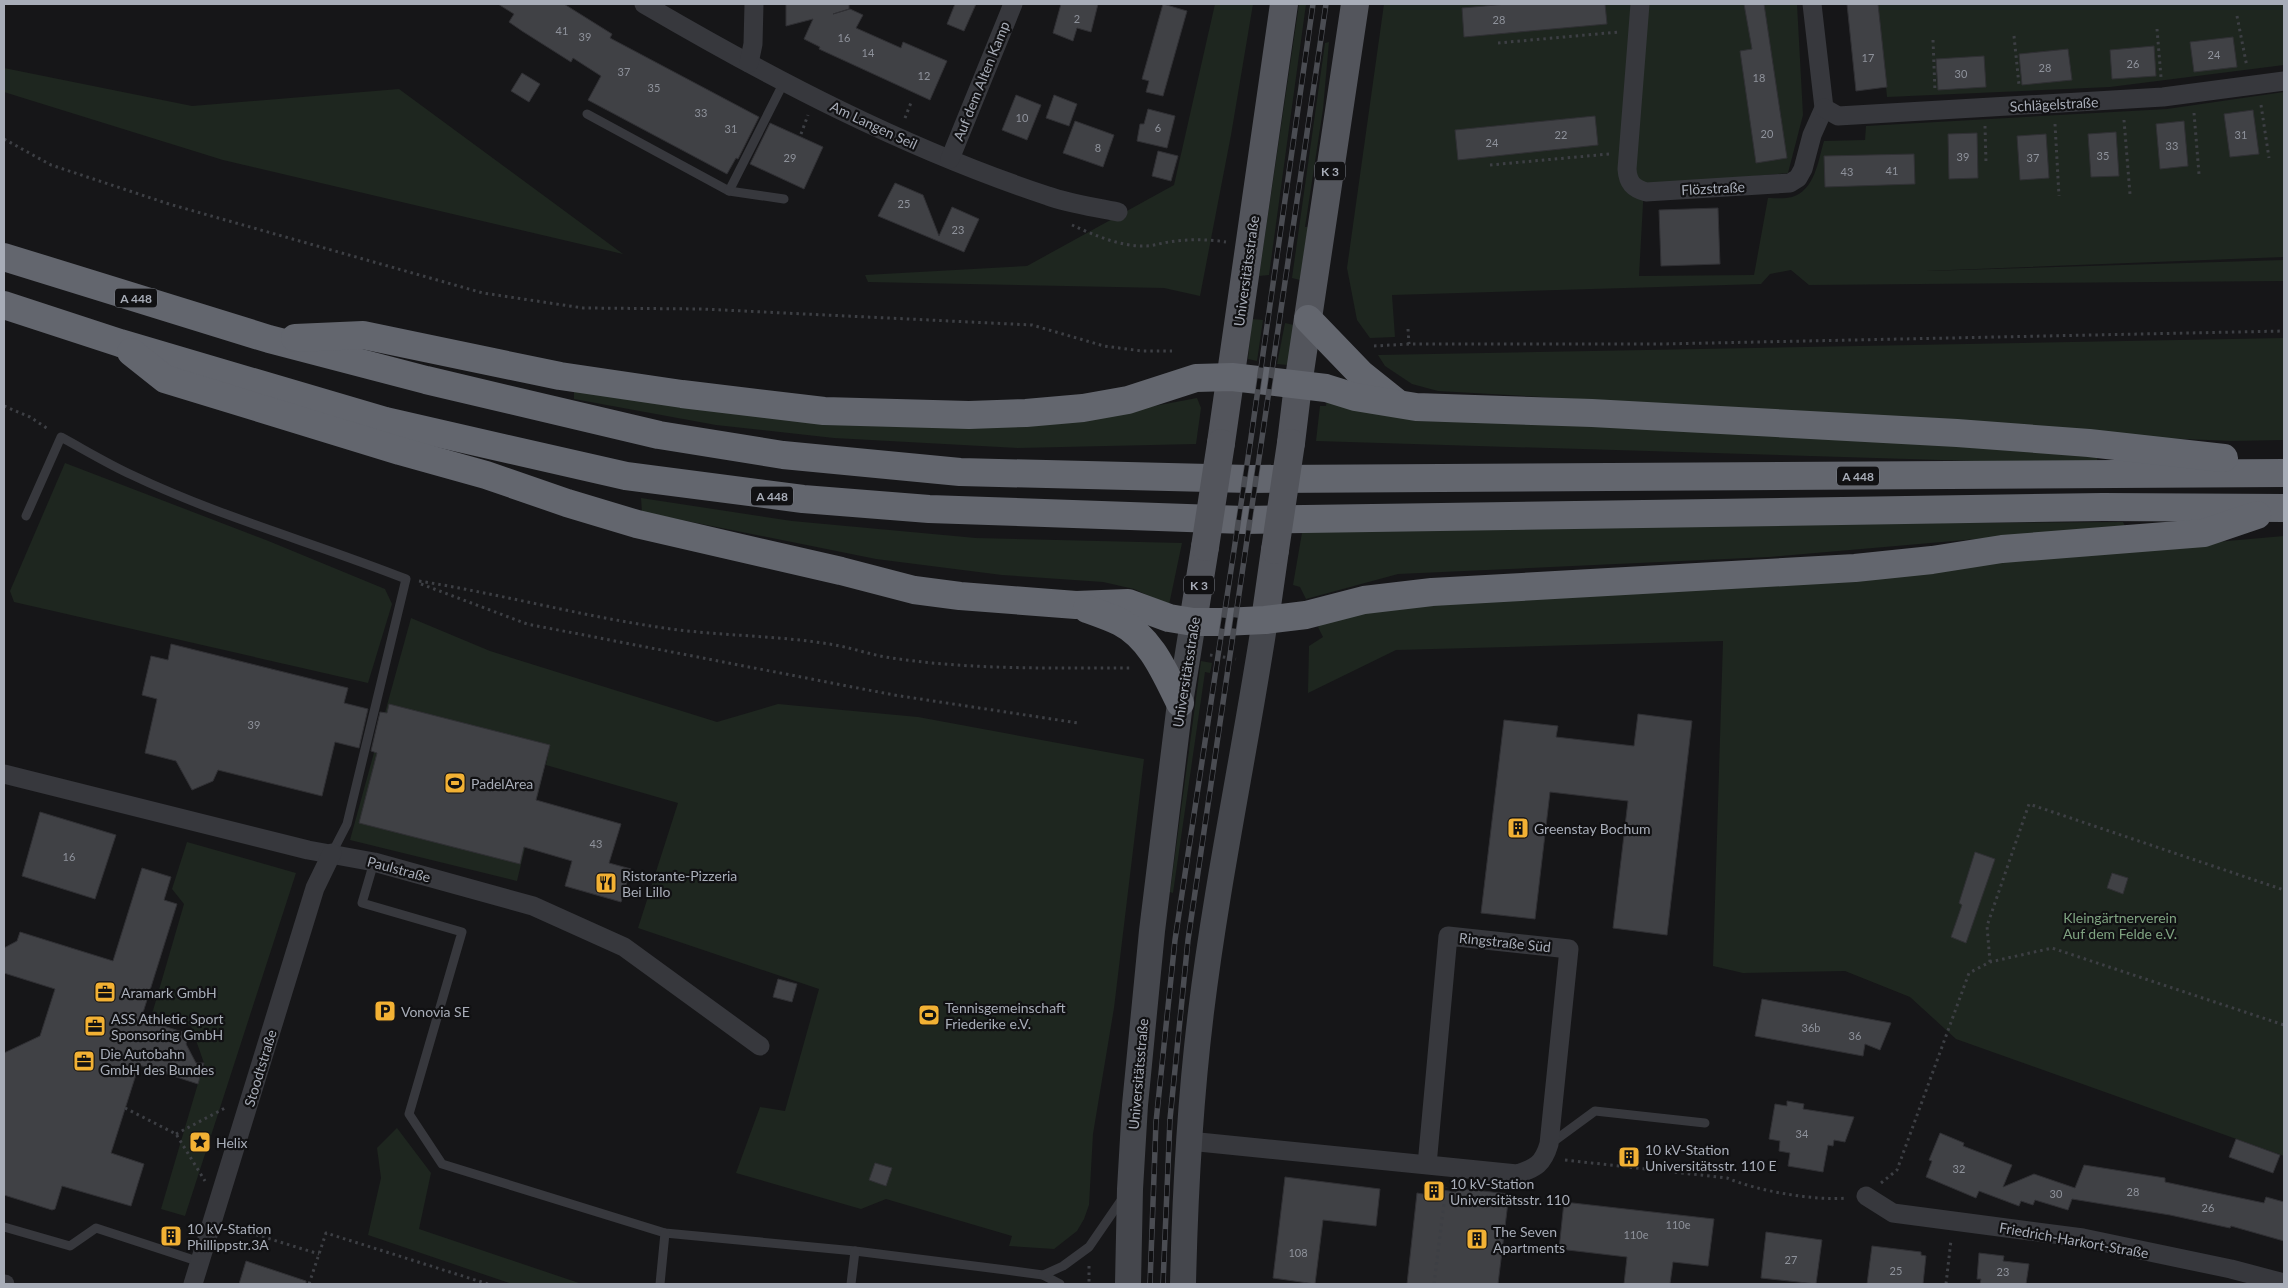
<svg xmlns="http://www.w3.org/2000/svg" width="2288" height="1288" font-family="Lato,sans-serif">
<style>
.green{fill:#1e261f}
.building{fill:#404145;stroke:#303034}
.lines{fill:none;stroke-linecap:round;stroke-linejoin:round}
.path{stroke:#3d3f44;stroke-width:3;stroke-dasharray:2.5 4;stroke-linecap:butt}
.service{stroke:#37383d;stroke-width:9}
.minor{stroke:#37383d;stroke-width:19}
.secondary{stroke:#45474d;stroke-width:26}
.primary{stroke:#53555c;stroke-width:28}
.motorway{stroke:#63666e;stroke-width:28}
.rail-casing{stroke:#4a4c52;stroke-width:5.5}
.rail{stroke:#111113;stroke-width:4;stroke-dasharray:11;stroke-linecap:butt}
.primary-bridge{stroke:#53555c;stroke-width:28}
.labels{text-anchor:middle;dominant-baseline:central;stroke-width:4.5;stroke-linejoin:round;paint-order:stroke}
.number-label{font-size:11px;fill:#8e929b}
.shield{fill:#111113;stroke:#7b7e86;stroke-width:1}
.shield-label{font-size:12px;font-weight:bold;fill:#a8adb8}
.street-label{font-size:14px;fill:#a8adb8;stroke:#111113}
.poi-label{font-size:14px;fill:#a8adb8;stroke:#111113;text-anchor:start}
.park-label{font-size:14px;fill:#7fa381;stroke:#111113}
</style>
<rect width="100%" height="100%" fill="#161618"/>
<!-- green -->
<g class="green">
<path d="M1215,4h38l-22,131 -31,161 -36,-8 -296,-6 -3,-7 162,-9 147,-81z"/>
<path d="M1299,4h7l-37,271 -10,1z"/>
<path d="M1384,4h413l6,111 -15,58 -144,13 -5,90 115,-1 14,-77c7,0 17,1 24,-1 23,-7 26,-36 32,-56l41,-1 1,-14 301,-17 117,-17v165l-358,14 358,-11v21l-475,4 -18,-15 -21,4 -9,10 -369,11 3,42 -25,1 -13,-18 -10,-52z"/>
<path d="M1878,4h406v61l-174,22 -223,10z"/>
<path d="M1329,42l-6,67 -18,118h3l-8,53 -8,-2 33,-235z"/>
<path d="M4,68l188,38 207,-17 224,165 -400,-94 -219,-68z"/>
<path d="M1252,319l11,1 -6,41 -9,-2z"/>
<path d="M1285,323l9,2 -6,40 -11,-1z"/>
<path d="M2284,338v102l-53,1 -142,-6 -494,-35 -157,-9 -26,-7 -27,-18 -7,-11z"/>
<path d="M574,388l180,26 395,-7 48,-9 4,10 -5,36 -178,4 -184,-10 -118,-13 -142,-26z"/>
<path d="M1327,398l39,13 51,10 175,3 506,31 -1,6h-124l-657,-20 4,-35h6z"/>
<path d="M65,463l201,77 119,49 7,15 -24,79 -354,-81 -4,-11z"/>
<path d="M641,498l151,23 184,17 206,5 -13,62 -35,-16 -31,-7 -101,-7 -126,-16 -234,-47z"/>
<path d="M2123,522l2,4 -356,31 -371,17 -92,25 -6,-12 -7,-2 10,-58z"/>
<path d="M2284,536v620l-328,-117 -46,-42 -65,-26 -102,2 -30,-7 10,-325 -327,9 -88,43 1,-47 14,-9 -5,-10 12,-10 41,-10 469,-32z"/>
<path d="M411,618l79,33 227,71 61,-18 140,13 226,42 -30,249 -21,126 -4,71 -5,14 -7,12 -23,18 -45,-3 3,-10 -126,-37 -25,10 -125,-36 24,-66 25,4 34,-122 -181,-61 40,-125 -132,-38 3,-16 -32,132 -167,-41z"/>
<path d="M1201,661l11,2 -2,10 -5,-1 -32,221 -3,-1z"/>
<path d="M187,842l109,31 -111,343 -24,-7 43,-146 -13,-37 -39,-12 32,-110 -12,-15z"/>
<path d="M397,1128l34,45 -12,56 163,55h-70l-144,-49 13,-57 -4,-30z"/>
</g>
<!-- building -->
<g class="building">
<path d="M498,4h66l48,30 -2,4 149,79 -21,42 -2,-1 -9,16 -139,-74 13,-24 -28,-18 -2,4 -49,-31 -13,-9 5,-8z"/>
<path d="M786,4h63v5l-16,5 17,-5 13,6 -7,13 45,20 2,-6 44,19 -17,39 -111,-51 1,-2 -16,-8 9,-20 -27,7z"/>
<path d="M955,4h21l-12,27 -17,-7z"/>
<path d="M1061,4h37l-7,28 -14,-4 -4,13 -20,-8z"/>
<path d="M1163,4l24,7 -24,85 -17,-4 3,-11 -7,-2z"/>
<path d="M1507,4h98l2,20 -143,13 -2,-29z"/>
<path d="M1744,4h20l23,154 -31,5 -16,-112 12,-2z"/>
<path d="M1847,4h31l9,83 -31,4z"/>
<path d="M2233,37l4,30 -43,5 -4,-30z"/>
<path d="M2154,46l2,30 -44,3 -2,-29z"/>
<path d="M2068,49l4,31 -50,5 -3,-31z"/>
<path d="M1984,56l2,31 -48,3 -2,-31z"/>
<path d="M522,73l18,11 -11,18 -18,-11z"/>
<path d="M1016,95l25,10 -14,35 -25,-10z"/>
<path d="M1054,95l23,9 -8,22 -23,-8z"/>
<path d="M1148,109l27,7 -8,32 -30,-7 3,-17h4z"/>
<path d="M2253,110l6,44 -29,3 -6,-43z"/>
<path d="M1595,116l3,29 -140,15 -3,-30z"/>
<path d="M1075,121l39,14 -11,32 -40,-14z"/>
<path d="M2184,121l4,45 -28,3 -4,-45z"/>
<path d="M770,123l53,24 -19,42 -54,-25z"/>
<path d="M2116,132l3,44 -28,1 -3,-43z"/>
<path d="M1977,133l1,45 -29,1 -1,-45z"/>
<path d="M2046,134l3,44 -29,2 -3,-44z"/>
<path d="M1158,151l20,5 -7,25 -19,-5z"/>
<path d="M1914,154l1,30 -90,3 -1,-31z"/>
<path d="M895,183l28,12 16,41 13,-29 27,12 -15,33 -86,-36z"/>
<path d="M1718,208l2,56 -59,2 -2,-56z"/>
<path d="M171,644l177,44 -4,15 24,6 -9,39 -24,-6 -13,54 -104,-26 -5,11 -21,9 -16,-29 -31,-8 12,-54 -15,-4 9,-39 17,4z"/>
<path d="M389,704l161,41 -14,55 85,24 -12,39 22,6 -10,33 -56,-16 7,-25 -48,-14 -4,17 -161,-41 18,-70 -6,-2 9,-39 7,1z"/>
<path d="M1638,714l54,7 -25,214 -54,-7 15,-127 -78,-9 -15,127 -54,-6 23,-193 54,6 -2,11 78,9z"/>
<path d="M40,812l76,23 -21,64 -73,-23z"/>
<path d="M1975,852l20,7 -29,84 -15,-6 11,-32 -3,-2z"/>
<path d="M142,868l29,9 -7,23 13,4 -36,115 48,15 -3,10 10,19h8l-6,21 -59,-19 -28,88 33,11 -13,42 -69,-20 -7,23 -3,1 -48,-15v-142l36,-17 15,-47 -51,-16v-25l13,-7 3,-9 93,29z"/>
<path d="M2112,873l16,5 -5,16 -16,-6z"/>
<path d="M778,979l19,5 -5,18 -19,-5z"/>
<path d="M1762,999l21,4 108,20 -11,27 -15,-6 -2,12 -108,-20z"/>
<path d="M1787,1101l17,3 -1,5 51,8 -9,25 -11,-2 -1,6 -5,-1 -5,27 -35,-6 2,-13 -11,-2 1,-10 -11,-2 6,-35 12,2z"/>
<path d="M1940,1133l24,10 -1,3 49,19 -9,22 31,-13 41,14 9,-23 81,13v4l99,21 2,-6 18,5v39l-53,-15 -1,2 -60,-13 -98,-16 -4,11 -33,-10 -2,5 -12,-4 -2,5 -40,-15 -3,7 -50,-21 6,-16 -3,-1z"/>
<path d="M2236,1139l44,16 -7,18 -44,-16z"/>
<path d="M875,1163l17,5 -6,18 -17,-6z"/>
<path d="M1285,1177l95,12 -4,37 -53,-6 -8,64 -42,-6z"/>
<path d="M1429,1188l27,4 1,-4 52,6 -11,90h-91l10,-91 11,2z"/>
<path d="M1564,1202l150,17 -6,47 -35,-4 -3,22h-46l3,-27 -68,-8z"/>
<path d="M1766,1232l56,8 -6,44 -55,-6z"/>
<path d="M1872,1246l49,6v3l5,1 -3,28h-56z"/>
<path d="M1979,1253l25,3 -1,5 26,3 -3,20h-46l1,-5h-4z"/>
<path d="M246,1261l60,20v3h-67z"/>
</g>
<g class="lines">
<!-- path -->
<g class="path">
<path d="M2237,16l10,51"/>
<path d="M2157,29l4,48"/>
<path d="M2014,36l5,49"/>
<path d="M1933,40l2,52"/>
<path d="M1498,43l121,-11"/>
<path d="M2261,105l8,53"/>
<path d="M2194,113l5,61"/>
<path d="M905,118l7,-18"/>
<path d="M2124,120l6,74"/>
<path d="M2055,124l4,72"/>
<path d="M1985,126l1,37"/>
<path d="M801,134l7,-19"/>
<path d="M4,139l47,26 118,39 314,89 100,15 119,1 330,16 72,21 38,5h30"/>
<path d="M1490,165l119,-11"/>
<path d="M1072,225c22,10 49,22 74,21 7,0 15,-3 23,-4 18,-3 39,-3 57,0"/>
<path d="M1408,329l1,15"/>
<path d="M1374,346l35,-2h253l622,-13"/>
<path d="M4,406l26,11 18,12"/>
<path d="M419,581c82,13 162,35 245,47 54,8 110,7 165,16 21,3 41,11 63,14 79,12 161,10 241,10"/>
<path d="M421,584l106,40 367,71 184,28"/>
<path d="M1210,655l26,4"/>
<path d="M1990,962l-3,-36 42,-122 255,86"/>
<path d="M125,1108l51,26 29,47"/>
<path d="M176,1134l51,-27"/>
<path d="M1565,1160l162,18c31,13 87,23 120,20"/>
<path d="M1881,1183l16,-13 72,-197 21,-11 62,-14 232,77"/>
<path d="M231,1227l88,27"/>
<path d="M1089,1266v18"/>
<path d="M309,1284l17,-51 162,51"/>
<path d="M1434,1284l12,-97"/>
<path d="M1946,1284l5,-44"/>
</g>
<!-- service -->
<g class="service">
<path d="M587,114l142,77 55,8"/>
<path d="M729,191l55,-109"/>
<path d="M26,516l35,-79c24,13 47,27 71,38 88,42 183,68 274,104l-59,245 -15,29"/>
<path d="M374,862l-12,41 100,29 -53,182 33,50 223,69 190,18 151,19 37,5 17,9"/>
<path d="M1550,1144l45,-33 110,12"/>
<path d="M4,1227l66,19 26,-18 104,34"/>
<path d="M1043,1275l20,-9 26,-19 33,-48"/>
<path d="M660,1284l5,-51"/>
<path d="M851,1284l4,-33"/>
</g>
<!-- minor -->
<g class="minor">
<path d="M644,4c128,75 262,145 404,192 22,8 47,11 70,16"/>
<path d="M1640,4l-13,165c1,14 6,19 19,23l144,-9 8,-5 5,-9 9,-34 12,-27 -12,-104"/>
<path d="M749,63l4,-19 1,-40"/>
<path d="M1824,108l14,8 325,-19 121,-16"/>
<path d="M950,159l63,-155"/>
<path d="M4,774l304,76 66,12 159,44 91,41 136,99"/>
<path d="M1189,1141l328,33c19,-6 26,-10 32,-30l20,-195 -121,-13 -21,229"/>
<path d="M1866,1196l27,17 190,25 148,31 53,14"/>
<path d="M4,1284h1"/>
<path d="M193,1284l122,-396 17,-35"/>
</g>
<!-- secondary -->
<g class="secondary">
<path d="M1128,1284l2,-95 5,-84 17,-174 28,-228 13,-81"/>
<path d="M1183,1284c2,-90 7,-182 18,-272 16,-131 44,-261 64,-392"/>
</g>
<!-- primary -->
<g class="primary">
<path d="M1221,443l63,-439"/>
<path d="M1291,443l7,-58 57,-381"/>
<path d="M1265,620l10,-70"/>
<path d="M1193,622l12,-75"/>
</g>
<!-- motorway -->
<g class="motorway">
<path d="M4,257l265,82 157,41 233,55 124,20 177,17 290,7 1034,-6"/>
<path d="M4,305l116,38 265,78 241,55 177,23 126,10 315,11 859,-13 181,1"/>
<path d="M1308,319l53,55 35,28"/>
<path d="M295,338l68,-3 197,41 122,18 142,17 145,4 57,-2 57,-5 45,-8 68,-22 36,-1 94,11 29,9 61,10 176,6 365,20 132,10 135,15"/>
<path d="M131,352l34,27 235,72 86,24 81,28 70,21 204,47 73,19 46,6 116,9 52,-2 41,15 24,4h30l42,-2 41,-5 58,-15 68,-8 423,-24 77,-8 70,-11 202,-16 53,-18"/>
<path d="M1087,609c11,4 23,8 33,13 31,16 45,51 60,81"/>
</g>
<!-- rail casing -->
<g class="rail-casing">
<g id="rail">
<path d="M1150,1284l6,-162 19,-182 76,-502 62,-434"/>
<path d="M1163,1284l7,-165 18,-179 138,-936"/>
</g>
</g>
<!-- rail -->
<use href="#rail" class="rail"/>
<!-- primary-bridge -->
<g class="primary-bridge">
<path d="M1205,547l16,-104"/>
<path d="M1275,550l16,-107"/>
</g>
</g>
<!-- icons -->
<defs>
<g id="stadium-square" transform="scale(1.125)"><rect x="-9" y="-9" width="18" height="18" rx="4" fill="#f2b134" stroke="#111113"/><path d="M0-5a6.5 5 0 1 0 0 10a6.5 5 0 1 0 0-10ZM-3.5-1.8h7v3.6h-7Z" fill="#111"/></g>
<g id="building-square" transform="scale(1.125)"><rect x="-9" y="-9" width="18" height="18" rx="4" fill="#f2b134" stroke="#111113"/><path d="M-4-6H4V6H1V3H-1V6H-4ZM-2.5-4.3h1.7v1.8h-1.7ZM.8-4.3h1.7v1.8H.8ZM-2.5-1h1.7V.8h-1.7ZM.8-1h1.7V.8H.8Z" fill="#111"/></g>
<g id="restaurant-square" transform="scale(1.125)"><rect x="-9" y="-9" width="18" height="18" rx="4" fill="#f2b134" stroke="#111113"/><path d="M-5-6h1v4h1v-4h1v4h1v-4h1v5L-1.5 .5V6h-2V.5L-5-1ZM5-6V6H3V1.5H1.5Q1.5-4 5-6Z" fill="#111"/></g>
<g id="office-square" transform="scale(1.125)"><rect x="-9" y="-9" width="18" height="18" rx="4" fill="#f2b134" stroke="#111113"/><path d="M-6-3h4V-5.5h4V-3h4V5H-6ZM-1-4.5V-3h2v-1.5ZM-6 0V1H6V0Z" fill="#111"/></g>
<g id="parking-square" transform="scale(1.125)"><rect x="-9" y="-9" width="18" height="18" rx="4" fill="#f2b134" stroke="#111113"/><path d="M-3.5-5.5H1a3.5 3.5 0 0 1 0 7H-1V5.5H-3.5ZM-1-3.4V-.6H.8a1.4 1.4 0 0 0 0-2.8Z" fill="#111"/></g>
<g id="sight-square" transform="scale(1.125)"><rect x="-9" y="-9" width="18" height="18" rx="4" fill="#f2b134" stroke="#111113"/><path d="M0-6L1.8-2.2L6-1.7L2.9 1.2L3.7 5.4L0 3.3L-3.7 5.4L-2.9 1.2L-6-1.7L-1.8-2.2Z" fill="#111"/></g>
</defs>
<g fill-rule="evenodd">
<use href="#stadium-square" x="455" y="783"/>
<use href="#building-square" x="1518" y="828"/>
<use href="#restaurant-square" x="606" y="883"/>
<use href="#office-square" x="105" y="992"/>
<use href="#parking-square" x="385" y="1011"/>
<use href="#stadium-square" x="929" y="1015"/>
<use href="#office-square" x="95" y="1026"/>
<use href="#office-square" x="84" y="1061"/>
<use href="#sight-square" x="200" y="1142"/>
<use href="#building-square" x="1629" y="1157"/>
<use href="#building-square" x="1434" y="1191"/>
<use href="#building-square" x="171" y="1236"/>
<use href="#building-square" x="1477" y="1239"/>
</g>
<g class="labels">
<!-- number labels -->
<g class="number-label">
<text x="1077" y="18">2</text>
<text x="1499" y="19">28</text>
<text x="562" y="30">41</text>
<text x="585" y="36">39</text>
<text x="844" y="37">16</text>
<text x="868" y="52">14</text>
<text x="2214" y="54">24</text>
<text x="1868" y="57">17</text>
<text x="2133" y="63">26</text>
<text x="2045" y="67">28</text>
<text x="624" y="71">37</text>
<text x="1961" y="73">30</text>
<text x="924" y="75">12</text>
<text x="1759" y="77">18</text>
<text x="654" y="87">35</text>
<text x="701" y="112">33</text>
<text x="1022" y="117">10</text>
<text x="1158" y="127">6</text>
<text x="731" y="128">31</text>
<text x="1767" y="133">20</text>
<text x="1561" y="134">22</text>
<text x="2241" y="134">31</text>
<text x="1492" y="142">24</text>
<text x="2172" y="145">33</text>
<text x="1098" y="147">8</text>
<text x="2103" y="155">35</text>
<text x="1963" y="156">39</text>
<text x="790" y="157">29</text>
<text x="2033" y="157">37</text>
<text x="1892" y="170">41</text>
<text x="1847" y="171">43</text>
<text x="904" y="203">25</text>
<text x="958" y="229">23</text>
<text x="254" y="724">39</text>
<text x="596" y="843">43</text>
<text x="69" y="856">16</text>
<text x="1811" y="1027">36b</text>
<text x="1855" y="1035">36</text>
<text x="1802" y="1133">34</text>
<text x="1959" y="1168">32</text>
<text x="2133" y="1191">28</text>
<text x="2056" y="1193">30</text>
<text x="2208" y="1207">26</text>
<text x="1678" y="1224">110e</text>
<text x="1636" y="1234">110e</text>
<text x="1298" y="1252">108</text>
<text x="1791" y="1259">27</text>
<text x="1896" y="1270">25</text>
<text x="2003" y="1271">23</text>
</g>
<!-- shield labels -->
<g class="shield">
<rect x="1315" y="161.5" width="30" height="19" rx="4"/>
<rect x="115" y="288.5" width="42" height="19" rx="4"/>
<rect x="1837" y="466.5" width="42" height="19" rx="4"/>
<rect x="751" y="486.5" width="42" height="19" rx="4"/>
<rect x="1184" y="575.5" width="30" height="19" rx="4"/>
</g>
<g class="shield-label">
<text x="1330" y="171">K 3</text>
<text x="136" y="298">A 448</text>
<text x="1858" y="476">A 448</text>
<text x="772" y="496">A 448</text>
<text x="1199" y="585">K 3</text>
</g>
<!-- street labels -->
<g class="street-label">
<text transform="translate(981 81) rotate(-68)">Auf dem Alten Kamp</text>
<text transform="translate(2054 104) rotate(-3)">Schlägelstraße</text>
<text transform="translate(874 125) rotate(25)">Am Langen Seil</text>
<text transform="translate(1713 188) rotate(-3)">Flözstraße</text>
<text transform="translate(1246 271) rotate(-82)">Universitätsstraße</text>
<text transform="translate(1186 672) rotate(-81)">Universitätsstraße</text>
<text transform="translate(399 869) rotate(15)">Paulstraße</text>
<text transform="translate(1505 942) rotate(6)">Ringstraße Süd</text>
<text transform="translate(260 1068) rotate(-73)">Stoodtstraße</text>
<text transform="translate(1138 1074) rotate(-85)">Universitätsstraße</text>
<text transform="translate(2074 1240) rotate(10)">Friedrich-Harkort-Straße</text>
</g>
<!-- poi labels -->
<g class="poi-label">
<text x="471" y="783">PadelArea</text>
<text x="1534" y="828">Greenstay Bochum</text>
<text x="622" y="875">Ristorante-Pizzeria<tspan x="622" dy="16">Bei Lillo</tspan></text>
<text x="121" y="992">Aramark GmbH</text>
<text x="945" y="1007">Tennisgemeinschaft<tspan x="945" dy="16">Friederike e.V.</tspan></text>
<text x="401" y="1011">Vonovia SE</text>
<text x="111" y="1018">ASS Athletic Sport<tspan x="111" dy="16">Sponsoring GmbH</tspan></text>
<text x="100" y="1053">Die Autobahn<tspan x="100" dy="16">GmbH des Bundes</tspan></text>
<text x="216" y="1142">Helix</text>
<text x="1645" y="1149">10 kV-Station<tspan x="1645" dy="16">Universitätsstr. 110 E</tspan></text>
<text x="1450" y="1183">10 kV-Station<tspan x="1450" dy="16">Universitätsstr. 110</tspan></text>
<text x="187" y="1228">10 kV-Station<tspan x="187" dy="16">Phillippstr.3A</tspan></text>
<text x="1493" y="1231">The Seven<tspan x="1493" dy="16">Apartments</tspan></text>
</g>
<!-- park labels -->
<g class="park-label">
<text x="2120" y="917">Kleingärtnerverein<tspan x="2120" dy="16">Auf dem Felde e.V.</tspan></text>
</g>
</g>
<!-- border -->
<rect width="2288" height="1288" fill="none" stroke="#a8adb8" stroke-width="10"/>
</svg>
